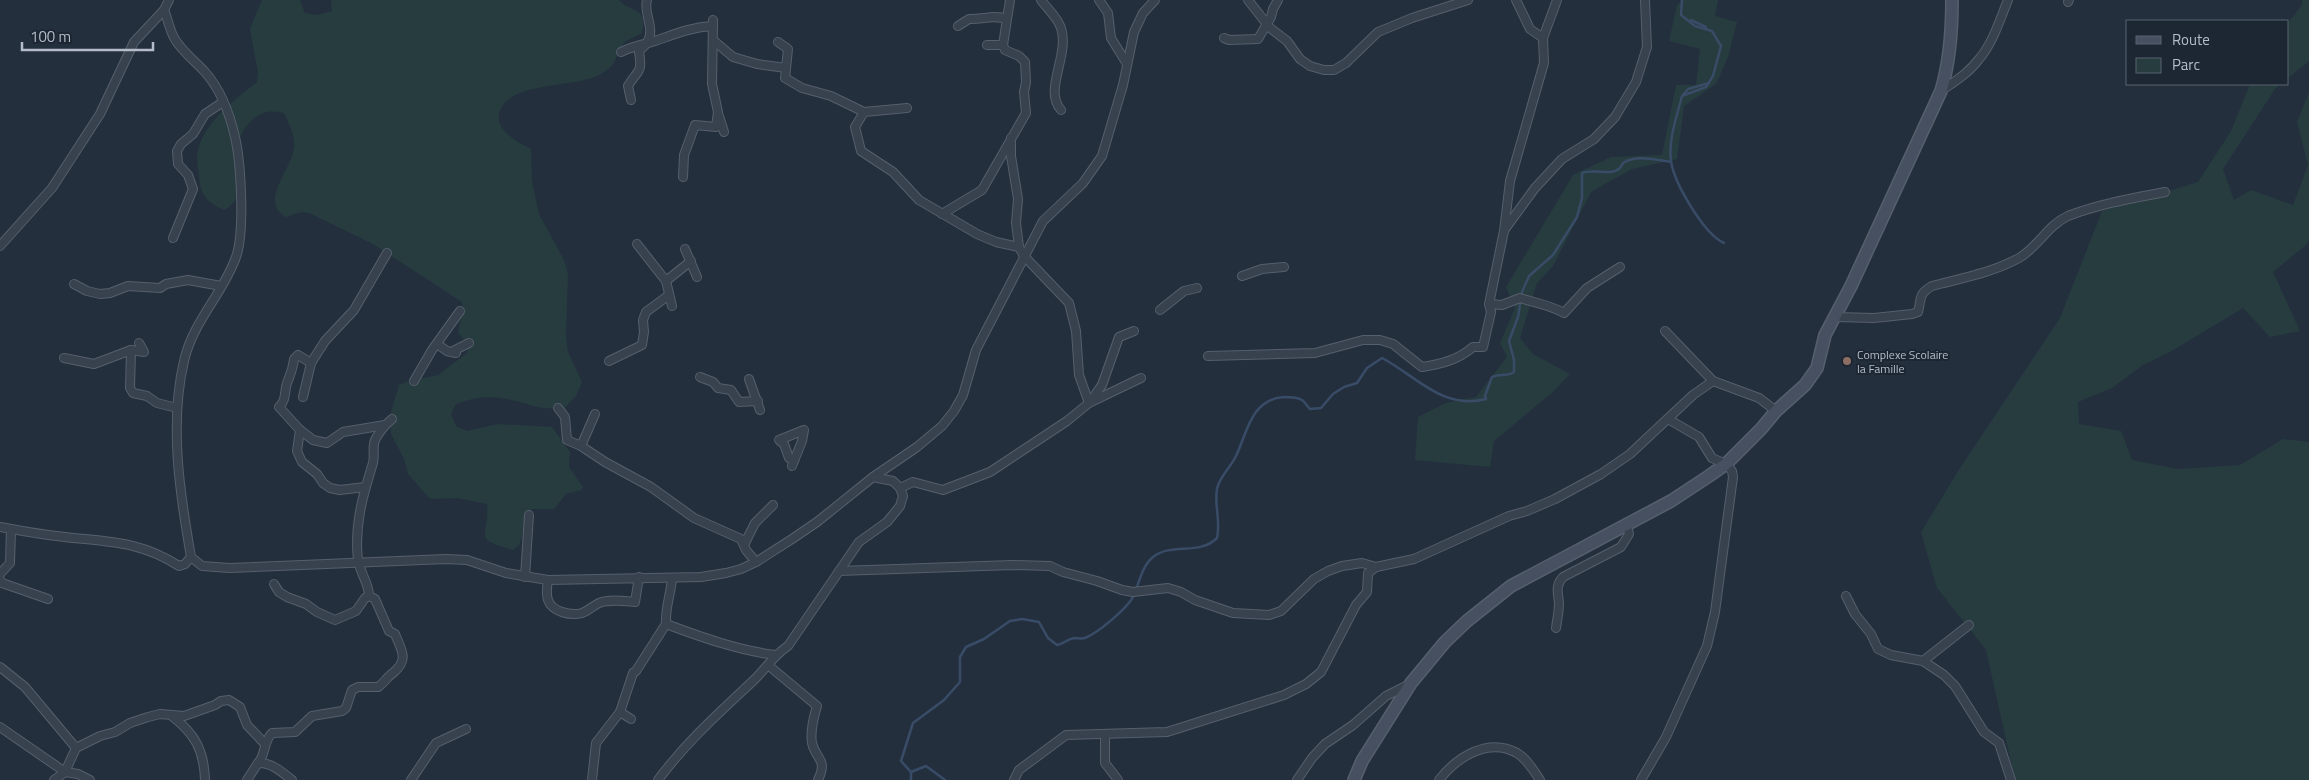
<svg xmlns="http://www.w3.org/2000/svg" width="2309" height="780" font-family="'Titillium Web',sans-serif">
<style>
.green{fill:#263c3f}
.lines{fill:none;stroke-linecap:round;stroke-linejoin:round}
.stream{stroke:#394c67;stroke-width:2.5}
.street-casing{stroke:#565f6c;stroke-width:10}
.secondary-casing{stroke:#565f6c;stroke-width:14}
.street{stroke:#38414e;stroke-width:8}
.secondary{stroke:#465061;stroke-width:11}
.education-dot{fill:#8d6e63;stroke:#1d2633;stroke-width:2}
.labels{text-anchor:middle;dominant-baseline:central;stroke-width:4;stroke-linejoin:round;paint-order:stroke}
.poi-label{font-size:12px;fill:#b4bcc9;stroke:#1d2633;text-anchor:start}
</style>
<rect width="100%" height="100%" fill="#242f3e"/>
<!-- green -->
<g class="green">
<path d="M262,0h38l5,13 12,2 15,-4 -1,-11h288c12,14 29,5 23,33 -5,3 -12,5 -17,9 -11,11 -5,24 -28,34 -24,12 -93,5 -98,39 -3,15 20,28 32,34l1,32 7,33 24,44 5,15 -2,63 2,16 14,30 -6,14 -11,12c-9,0 -20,1 -28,-1 -32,-9 -48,-15 -81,-3l-5,10 5,12 11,5 31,-7 54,3 18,25 -1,15 14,20 -2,3 -15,4 -12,15h-23l-12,36 -6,5c-43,-12 -23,-12 -26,-46l-30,-6 -25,1 -4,-2 -20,-23 -4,-15 -13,-25 -1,-19 9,-30 7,-3 32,-7 29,-22 1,-7 -10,-14 5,-23 -1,-7 -89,-58 -64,-31 -8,-1 -15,5c-28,-16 6,-47 8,-70 1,-12 -5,-23 -10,-34 -7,-1 -15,-3 -23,1 -11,5 -24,22 -23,35 0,4 5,9 6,14 4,16 -5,40 -20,47 -17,-8 -24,-15 -25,-35 -1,-6 -2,-13 -2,-19 3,-31 38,-56 60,-74l1,-9 -8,-44z"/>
<path d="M1682,0h36l-3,16 22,6 -9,35 -12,27 -32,22 -7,53 -45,10 -41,23 -38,74 -16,17 -17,55 13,16 37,20 -16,17 -60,50 -4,26 -75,-7 3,-43 28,-14 30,-6 31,-40 -7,-14 15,-35 -9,-21 67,-112 38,-18 51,-2 14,-70h20l4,-36 -31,-8 8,-36z"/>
<path d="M2302,0h7v61l-21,17v-55l14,-18z"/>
<path d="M2250,84h31l-6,5 -52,80 11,31 17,-10 42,15 15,-40 -11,-43 12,-30v147l-3,6 -33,27 27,59 -30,6 -27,-29 -73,44 -27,13 -31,23 -34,14 1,22 42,7 11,29 46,9 62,-4 43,-26 26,3v338h-294l-29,-130 -49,-62 -16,-56 39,-64 100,-150 42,-107 96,-29 33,-51z"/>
</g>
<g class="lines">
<!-- stream -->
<g class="stream">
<path d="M1682,0l-1,15 14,11 17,5 9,15 -8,30 -7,11 -24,9c-5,20 -14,44 -11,65 3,22 33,73 53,82"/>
<path d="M1691,20l15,7"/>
<path d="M1683,95l5,-6 21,-6"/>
<path d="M911,772l15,-6 19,14"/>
<path d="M911,780v-8l-10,-11 12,-38 31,-23 16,-18v-25l6,-10 18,-8 26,-18 12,-2 17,3 9,16 9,7c6,-1 11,-6 17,-7 4,0 8,1 11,0 13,-5 44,-31 49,-43 5,-12 8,-29 19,-38 19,-15 46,-1 64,-19 4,-17 -3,-33 0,-49 2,-12 14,-22 19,-33 11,-23 15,-57 48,-59 5,0 13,0 18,3 3,2 5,6 8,9l11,-1 12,-14 11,-7 13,-4 10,-15 15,-10c36,19 60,52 104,41l-1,-3 7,-19c8,-4 15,0 22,-5v-12l-5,-19 9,-24 4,-25 7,-16 24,-21 24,-38 5,-19v-25c13,-6 34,7 41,-10 13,-9 33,-3 48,-1"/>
</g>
<!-- street casing -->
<g class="street-casing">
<g id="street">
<path d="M1041,0c6,8 17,18 20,28 9,27 -18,62 0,82"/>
<path d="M1099,0l9,13 3,25 16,26"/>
<path d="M1248,0l22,28 17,13 13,18 10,7 14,4h10l12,-7 32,-31 34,-14 56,-18"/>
<path d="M1516,0l14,29 13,9"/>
<path d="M2068,2l1,-2"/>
<path d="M164,10c4,9 6,23 12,31 8,12 20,21 29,31 15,17 25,43 30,65 6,26 10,95 1,120 -13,37 -43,64 -52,104 -15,64 -4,133 7,196l11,9 27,2 217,-9 21,1 39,13 42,7 153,-3 25,-4 15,-4 15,-7 36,-23 25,-17 56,-45 44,-30 25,-21 12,-15 9,-16 13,-45 67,-129 40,-38 19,-27 21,-71 11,-53 9,-19 12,-13"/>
<path d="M958,26l11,-7c13,1 24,-5 38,0"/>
<path d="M1224,38l5,2 29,-1 13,-22 2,-8 5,-9"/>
<path d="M713,40l20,17 24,7 29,4"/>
<path d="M778,42l10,7 -3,29 17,10 29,8 33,16"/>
<path d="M987,45h16"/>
<path d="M621,52c12,-6 21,-7 34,-11 20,-7 36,-14 58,-15"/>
<path d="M1941,91c13,-9 28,-18 38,-32 14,-16 21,-40 29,-59"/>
<path d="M631,100l-3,-14c9,-16 15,-12 11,-34 2,-4 6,-6 8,-9 9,-14 -4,-30 0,-43"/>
<path d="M907,108l-43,4 -9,15 6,24 32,21 26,28 58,34 19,8 23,5"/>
<path d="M719,116l5,16"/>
<path d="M1011,138v18l7,43 -2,24 3,24 5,9 45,47 7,28 3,44 10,28"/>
<path d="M683,177l1,-22 11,-30 21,2 2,-15 -6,-28 1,-64"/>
<path d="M942,214l40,-24 44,-77 -2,-21 2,-10 -1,-20 -6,-6 -14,-6 -2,-5 7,-45"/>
<path d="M1505,229l30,-41 27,-29 32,-20 21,-22 21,-35 11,-35 -2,-47"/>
<path d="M173,238l20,-49 -5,-14 -10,-11 -1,-13 4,-7 12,-10 12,-20 18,-12"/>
<path d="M637,244l29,37"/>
<path d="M0,246l52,-58 48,-74 34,-72 30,-32 5,-10"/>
<path d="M685,249l12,28"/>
<path d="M1242,276l20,-7 22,-2"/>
<path d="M74,284l13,7 13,3 10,-1 18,-7 32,2 6,-4 22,-4 33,6"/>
<path d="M1489,304l15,-73 6,-50 34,-118 -1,-25 14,-38"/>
<path d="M672,306l-6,-25 25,-20"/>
<path d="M1160,310l24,-19 13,-3"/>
<path d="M1836,317l38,1 38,-4 6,-2c4,-13 -1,-17 14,-26 29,-8 60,-13 87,-28 19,-11 29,-33 49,-42 31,-12 65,-18 97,-24"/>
<path d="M1665,331l48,50 46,17 17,13"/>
<path d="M437,344l10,7 9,2 -1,-3 14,-7"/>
<path d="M131,350l13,2 -5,-9"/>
<path d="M1208,356l107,-3 48,-13h17l13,4 29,23c19,-3 36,-7 51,-20h10l8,-35 -2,-8 13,1 18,-7c15,5 30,7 44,15l23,-25 33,-21"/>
<path d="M64,358l30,6 37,-14 -1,38 3,5 14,3 10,7 20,5"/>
<path d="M609,361l33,-16 2,-13 -1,-12 3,-8 23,-17"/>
<path d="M311,363l-13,-8 -4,4c-1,10 -4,16 -7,24 -3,9 0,16 -8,24l21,23 -3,21 5,11 15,12 6,9 7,5 10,2 25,-3"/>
<path d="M700,377l13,5 5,6 13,2 8,12 19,-1"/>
<path d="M749,379l11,31"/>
<path d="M414,381l18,-31 28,-39"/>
<path d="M303,397l8,-34 14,-22 29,-31 33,-57"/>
<path d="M1090,402l12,-17 17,-48 15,-6"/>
<path d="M558,408l7,9 2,23 14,6 24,16 46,25 43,31 47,21 5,11 10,12"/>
<path d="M300,430l13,10 14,3 16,-11 42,-7"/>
<path d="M581,446l14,-32"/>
<path d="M792,466l10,-25 2,-11 -25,10 5,4 5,14 5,2"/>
<path d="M900,488l13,-6 30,8 47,-18 77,-51 22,-18 52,-25"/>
<path d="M0,527c21,4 43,8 65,10 44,5 75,4 114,29l6,-2 6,-7"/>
<path d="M744,545l11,-22 18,-18"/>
<path d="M839,571l173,-6 38,1 13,6 34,9 25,9 11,2 35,-4 13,4 14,8 38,13 36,2 12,-4 33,-32 14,-8 14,-5 20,-3 14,4 38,-8 95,-43 18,-5 28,-12 46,-25 29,-20 63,-59 20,-14"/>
<path d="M0,574l10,-11 1,-34"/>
<path d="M525,577l4,-62"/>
<path d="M672,578c-1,16 -7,29 -6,46 35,13 71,26 109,31"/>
<path d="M0,580l2,3 46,16"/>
<path d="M548,580c-1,6 -2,14 0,20 4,12 23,16 34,13 6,-2 11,-7 17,-10 11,-4 24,-2 36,-1l4,-25"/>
<path d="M274,584l5,8 8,5 19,7 11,8 18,8 21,-9 9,-13 4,-2"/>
<path d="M1846,596l9,18 16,20 7,15 13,6 32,6 21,14 11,11 29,46 15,11 12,37"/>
<path d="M1556,628c1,-8 3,-16 3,-25 -1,-11 -4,-17 4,-26l58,-30 8,-13 -2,-9"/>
<path d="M1923,661l46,-36"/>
<path d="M768,665l49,41c-3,10 -7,26 -5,37 4,17 16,16 6,37"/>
<path d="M0,667l25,20 51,61 -11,24 -65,-45"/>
<path d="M620,712l11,7"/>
<path d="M172,716c23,18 32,34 33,64"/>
<path d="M1105,735v28l13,17"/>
<path d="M76,748l24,-12 15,-4 15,-9 18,-6 12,-3 24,2 31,-11 6,-4 8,-1 11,7 7,18 18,19"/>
<path d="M258,763c8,-9 5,-21 14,-30l23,-1 17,-16 30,-5 4,-3 6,-18 6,-3h20c6,-4 9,-10 15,-14 16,-13 9,-22 2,-39l-6,-3 -14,-32 -6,-3c0,-13 -9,-23 -11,-36 -4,-35 5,-65 15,-97 2,-8 -1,-16 2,-23 4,-8 10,-15 17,-21"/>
<path d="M54,780l11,-8 13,2 12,6"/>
<path d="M247,780l11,-17c13,-1 24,9 34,17"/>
<path d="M411,780l25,-37 30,-14"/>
<path d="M592,780l4,-37 24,-31 13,-39 3,-2 30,-47"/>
<path d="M658,780c29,-39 62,-68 97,-101 12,-12 19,-24 33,-33l71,-104 28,-20 13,-16 3,-10 -3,-8 -7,-7 -20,-4"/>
<path d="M1014,780l5,-10 47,-35 101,-3 117,-37 22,-11 15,-12 35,-67 11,-13 1,-19 8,-6"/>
<path d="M1297,780l15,-22 13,-14 28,-19 33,-29 24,-12"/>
<path d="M1439,780c18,-23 49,-43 78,-27 10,6 17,18 23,27"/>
<path d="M1641,780l25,-43 41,-91 8,-34 18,-135 -1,-6 -6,-7 -14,-6 -13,-21 -31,-18"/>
</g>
</g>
<!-- secondary casing -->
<g class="secondary-casing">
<path id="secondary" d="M1354,780l8,-19 49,-78 34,-41 22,-21 44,-35 160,-85 38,-25 17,-12 35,-35 15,-18 29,-26 12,-17 8,-33 26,-49 90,-195c9,-30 11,-59 11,-91"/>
</g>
<!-- street -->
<use href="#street" class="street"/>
<!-- secondary -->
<use href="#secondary" class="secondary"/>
</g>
<!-- markers -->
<circle class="education-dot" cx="1847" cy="361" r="5"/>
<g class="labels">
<!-- poi labels -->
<g class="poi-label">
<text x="1857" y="354">Complexe Scolaire<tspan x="1857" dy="14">la Famille</tspan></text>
</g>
</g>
<!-- legend -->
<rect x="2126" y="20" width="162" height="65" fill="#1d2633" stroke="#59626f"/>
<rect x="2136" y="36" width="25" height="8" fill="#465061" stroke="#59626f"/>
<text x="2172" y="45" font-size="15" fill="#b4bcc9">Route</text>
<rect x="2136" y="58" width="25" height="15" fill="#263c3f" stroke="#59626f"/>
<text x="2172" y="70" font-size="15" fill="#b4bcc9">Parc</text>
<!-- scale -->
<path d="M22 42v8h131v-8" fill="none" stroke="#b4bcc9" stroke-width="2.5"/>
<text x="30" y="42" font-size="15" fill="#b4bcc9" stroke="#1d2633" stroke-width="4" paint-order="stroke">100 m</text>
</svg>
